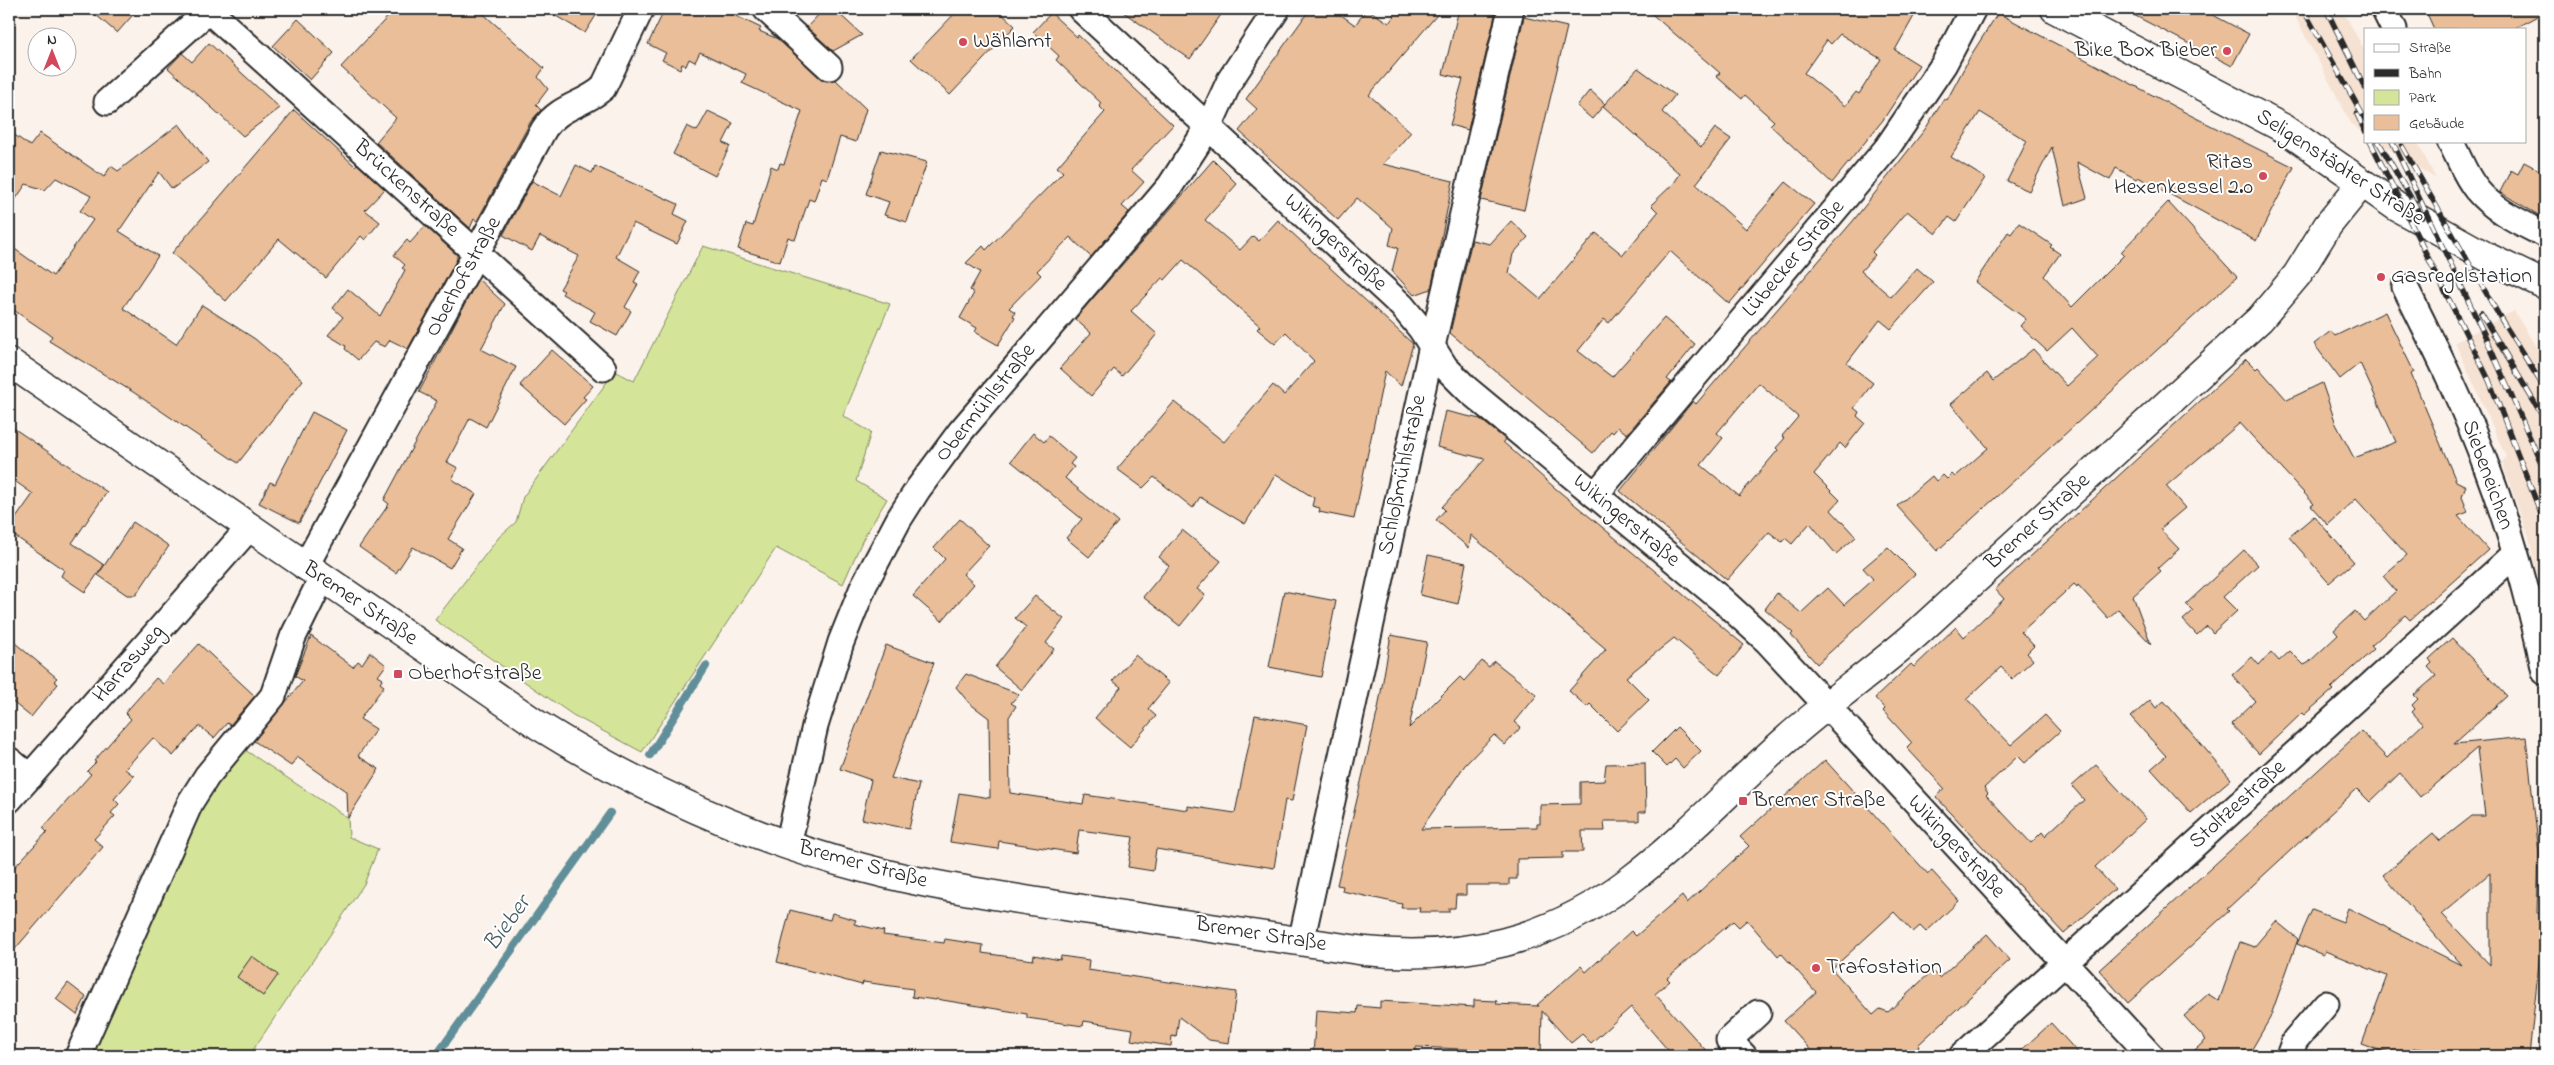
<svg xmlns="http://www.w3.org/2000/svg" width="2554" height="1065" font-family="'Indie Flower',sans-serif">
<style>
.built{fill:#f6e2d2}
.green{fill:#d4e599;stroke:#808862}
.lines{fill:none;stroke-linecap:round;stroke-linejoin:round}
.stream{stroke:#608f99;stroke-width:8}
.building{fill:#e9be99;stroke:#2b2b2b;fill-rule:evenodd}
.minor-casing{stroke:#2b2b2b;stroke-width:29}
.tertiary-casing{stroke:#2b2b2b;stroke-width:31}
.minor{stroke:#fff;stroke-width:25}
.tertiary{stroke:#fff;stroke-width:28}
.rail-casing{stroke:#2b2b2b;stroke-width:5.5}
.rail{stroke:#fff;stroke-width:4;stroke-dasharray:11;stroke-linecap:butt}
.poi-dot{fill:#d1495b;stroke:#fff;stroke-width:2}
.labels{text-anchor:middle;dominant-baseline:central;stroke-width:4;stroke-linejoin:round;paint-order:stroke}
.poi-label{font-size:22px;fill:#2b2b2b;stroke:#fff;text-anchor:start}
.street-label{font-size:22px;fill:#2b2b2b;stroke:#fff}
.water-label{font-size:24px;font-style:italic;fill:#465d62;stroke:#fff}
</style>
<rect width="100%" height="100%" fill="#fbf2eb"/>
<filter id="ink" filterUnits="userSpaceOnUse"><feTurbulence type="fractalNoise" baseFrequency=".02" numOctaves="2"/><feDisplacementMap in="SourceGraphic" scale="10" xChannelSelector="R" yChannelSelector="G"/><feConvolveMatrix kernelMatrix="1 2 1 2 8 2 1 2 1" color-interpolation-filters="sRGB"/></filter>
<g filter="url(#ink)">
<!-- built -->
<g class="built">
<path d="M2291,9h51l23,42v83l-13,-9z"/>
<path d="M2377,141h40l19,38z"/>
<path d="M2514,311l31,51v248l-16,-72 -27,-76 4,-5 -51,-115z"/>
</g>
<!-- green -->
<g class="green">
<path d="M703,246l187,58 -47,112 28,16 -15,49 31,18 -24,40 -20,45 -67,-36 -134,204 -69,-37 -138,-95 64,-83 17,-15 7,-25 92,-126 19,10z"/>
<path d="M245,750l103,68 1,19 29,12 -14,35 -115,172h-159l111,-253z"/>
</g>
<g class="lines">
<!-- stream -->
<g class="stream">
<path d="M650,755l56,-89"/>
<path d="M436,1056l174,-243"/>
</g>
</g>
<!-- building -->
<g class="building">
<path d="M89,9h49l-21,24z"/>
<path d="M395,9h83l66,59 -6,9 10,12 -12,16 5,5 -10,11 -54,100 -3,-2 -4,9 -94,-86 20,-24 -55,-51z"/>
<path d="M544,9h56l-15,24z"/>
<path d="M665,9h56l40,19 -2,3 19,8 42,39 6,3 9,-2 31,30 -10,33 -16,-5 -13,42 -5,-2 -8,24 -5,-2 -14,41 -7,-3 -8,25 -42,-13 8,-25 7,2 18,-60 7,3 2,-6 4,1 18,-53 -60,-28 4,-9 -46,-22 -5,10 -6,-3 -3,7 -4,-2 -2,5 -18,-9 4,-7 -18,-9z"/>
<path d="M824,9h10l28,26 -29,16 -26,-24z"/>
<path d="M959,9h38l18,17 -65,69 -39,-36z"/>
<path d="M1119,9h106l-35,50z"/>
<path d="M1310,9h23l22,16 12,-16 22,14 10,-14h43l-73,86 42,37 -28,32 70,17 -22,108 -17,6 -22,-24 6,-23 -9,-3 4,-17 -36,-30 -19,22 -99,-89 18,-22 -11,-10z"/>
<path d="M1459,9l37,2 -28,119 -18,-5 13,-46 -20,-5z"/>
<path d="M1646,9h272l-23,41 24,15 -36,55 -51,63 -62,-58 4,-4 -29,-26 -3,4 -26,-23 4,-3zM1840,34l41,25 -22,35 -3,-2 -11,14 -41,-33 23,-33 4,4z"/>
<path d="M2122,9h92l-3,5 38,20 -17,32z"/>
<path d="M2425,9h120v3l-32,17h-79z"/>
<path d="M1051,13l26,24 1,-2 95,90 -42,45 13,12 -22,24 7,6 -38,45 -21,-20 -33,34 4,4 -32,33 6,4 -2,4 2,1 -17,28 -23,-13 2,-4 -17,-10 14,-25 -4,-3 10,-18 -14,-9 17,-17 3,4 77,-78 -6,-5 48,-55 -6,-6 2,-3 -45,-43 3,-4 -26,-24z"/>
<path d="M1998,13l194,103 102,51 -38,74 -118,-64 -2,2 -20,-11 -6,12 -33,-18 10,36 -22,8 -13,-59 -23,44 -22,-10 20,-40 -47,-29 -29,45 34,21 -29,44 -7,-5 -13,17 -29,-23 -35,41 3,3 -14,16 30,26 26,-29 16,14 -42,47 -11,-9 -33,43 26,20 -19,25 5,4 -2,4 8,7 -20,25 -5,-5 -26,31 26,26 -9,10 25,27 -20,17 -26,-31 -18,21 -7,-6 -3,4 -13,-10 -42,48 -107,-89 73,-90 3,3 157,-183 40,-51 33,-42 18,-30 3,2 24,-45zM1759,383l39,34 -16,19 3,2 -9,10 2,2 -39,46 -38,-31 22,-27 -6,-5z"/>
<path d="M1524,17l43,10 -43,183 -43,-10z"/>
<path d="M298,19l36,34 -24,27 -37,-34z"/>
<path d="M209,43l71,65 -37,28 -75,-68 14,-15 10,9z"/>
<path d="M1638,68l37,27 -13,17 39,35 14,-19 16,11 -35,45 50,45 40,-47 28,22 -85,100 -59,-53 -61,72 -5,-4 -26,32 34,26 52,-59 31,26 -28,35 4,3 -44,52 -9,-7 -5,6 -2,-2 -18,22 -143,-120 22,-93 18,4 21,-23 17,16 -15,17 -4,19 31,26 56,-66 27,22 35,-43 -7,-7 23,-22 6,-9 -77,-68z"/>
<path d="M1590,90l15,14 -13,15 -15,-13z"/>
<path d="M294,110l61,56 2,-2 28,25 -20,21 15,12 -15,18 -4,-4 -35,42 -47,-39 -53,62 -54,-48z"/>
<path d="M708,111l25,12 -10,20 7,3 -15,30 -42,-22 14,-28 10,5z"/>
<path d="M179,124l29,38 -36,27 -13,-17 -40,59 39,25 -35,52 53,36 26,-39 53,34 48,41 -65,83 -105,-71 -84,-51 3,-5 -43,-29v-62l44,31 40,-56 -13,-9 11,-15 -35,-18 -11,12 -19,-6 -17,25v-78l21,15 10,-13 64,44 7,-11 7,5z"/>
<path d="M881,150l46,12 -20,60 -23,-7 5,-13 -23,-8z"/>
<path d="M1213,160l24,24 -32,36 35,30 13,-14 6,5 19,-21 135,124 -12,42 -16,-15 -31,148 -35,-7 1,-4 -8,-2 2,-8 -38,-24 -31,50 -45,-27 -7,11 -39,-31 -11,11 -26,-19 57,-67 50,40 49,-57 11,10 30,-34 -28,-29 -11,12 -18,-15 3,-3 -77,-66 -18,20 -3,-2 -31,33 26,23 -35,42 -8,-7 -23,27 -31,-28 31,-35 -16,-14z"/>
<path d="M2524,162l21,11v46l-45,-27 11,-22 7,4z"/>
<path d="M576,165l16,8 3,-7 83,38 -4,10 14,7 -11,23 -44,-21 -17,34 24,14 -6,11 4,2 -13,23 6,4 -14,25 -27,-15 5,-9 -33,-18 2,-3 -4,-2 19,-33 -39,-20 -8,15 -29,-16 29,-54 29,15z"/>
<path d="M2168,202l69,75 -300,274 -40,-45 35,-30 4,5 7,-6 4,4 5,-5 3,3 33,-29 -37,-44 36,-31 6,8 40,-32 34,37 31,-29 -26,-29 -25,23 -27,-25 6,-7 -51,-37 33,-50 3,2 8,-11 33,22 -2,2 10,7 -16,22 28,31 52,-52 -3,-3z"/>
<path d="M425,226l32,29v4l-49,90 -18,-9 -5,7 -11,-5 -16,18 -13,-11 1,-3 -18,-11 15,-18 -10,-9 15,-19 32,27 25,-46 -3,-2 3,-3 -11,-10 13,-15 3,3z"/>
<path d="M478,279l27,25 -24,45 35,18 -30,60 -16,-9 -23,44 11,6 -6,11 24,15 -28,45 14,9 -12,20 -37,-21 -17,26 -37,-26 30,-43 -5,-4 53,-99 -18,-9z"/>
<path d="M2385,312l29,60 -3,2 45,107 10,5 -4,11 6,15 -10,4 30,34 -78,70 -5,-5 -34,31 3,3 -43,39 2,2 -29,25 -2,-2 -43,41 -28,-30 24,-23 -23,-26 20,-18 7,8 12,-13 8,9 11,-10 14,14 4,-2 30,-28 -4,-5 21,-19 9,10 32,-30 -13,-15 24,-21 -51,-56 -28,26 -17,-19 3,-2 -74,-81 -74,63 19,22 -25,21 19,20 -21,19 3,3 -28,25 18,48 -33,-35 -10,9 -30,-33 -1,2 -3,-3 -53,48 13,14 -7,7 6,7 -21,19 -11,-12 -34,32 44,46 34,-30 15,16 -35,32 -7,-7 -34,32 4,5 -2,2 45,48 11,-11 3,4 39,-36 -12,-14 24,-21 50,54 -51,48 20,22 -51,45 -128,-137 8,-9 -37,-40 5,-5 -29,-32 2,-2 -10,-11 36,-34 3,3 42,-40 8,10 40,-38 -9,-10 251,-230 10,10 2,-2 29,33 35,-17 14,41 18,34 42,-16 -36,-79 -20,16 -26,-35 17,-13 4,5z"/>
<path d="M552,350l41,36 -10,11 3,2 -22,25 -44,-39z"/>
<path d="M1445,411l35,8 25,20 -2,3 52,46 189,157 -25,30 -45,-37 -48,39 23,23 -32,31 -27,-27 -3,3 -18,-16 37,-42 -135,-114 -2,13 -33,-28 9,-10 -3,-3 43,-48 -48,-12z"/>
<path d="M312,412l35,18 -48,93 -40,-20 11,-21 5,2z"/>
<path d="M9,425l98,67 -35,51 32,22 -19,27 -24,-16 3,-6 -55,-38v-4l24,-34 -24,-17z"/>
<path d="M1033,433l11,9 5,-6 26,22 -5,6 4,3 -9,11 53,44 -29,35 -23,-19 16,-19 -71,-58z"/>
<path d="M2314,516l40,46 -25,21 -40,-46z"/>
<path d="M960,519l29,27 -26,28 11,10 -32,37 -29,-25 32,-37 -11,-11z"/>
<path d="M133,522l36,24 -33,49h-9l-29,-20z"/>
<path d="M1182,530l39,31 -24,28 8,6 -25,31 -37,-29 26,-31 -10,-9z"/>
<path d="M1888,547l27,27 -98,90 -26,-29 2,-2 -28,-24 12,-16 24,20 27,-25 16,17 29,-26 -10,-11z"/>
<path d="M2244,550l14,15 -35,32 14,14 -24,22 -6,-7 -10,9 -14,-15 10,-9 -7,-7z"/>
<path d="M1428,555l38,8 -8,41 -38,-9z"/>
<path d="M1284,591l52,10 -15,76 -52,-10z"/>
<path d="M1035,596l29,23 -18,24 8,6 -32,41 -27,-23 31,-40 -11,-9z"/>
<path d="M1391,635l36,7 -18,86 51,-51 4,4 18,-20 7,6 5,-6 43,34 -22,27 6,5 -16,18 -11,-10 -29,30 -44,64 116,-2v-3h3v-19l40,-1v-22l24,-1 2,-17 39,-1 1,49h-7v9h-35l1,10h-23l1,21h-20v6l-46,1v20h-8v6h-43v10h-10l-1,13h-6v4h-30l1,-4h-19l1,-4 -60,-13 1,-5 -6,-1 41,-176z"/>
<path d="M311,636l42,31 5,-6 4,3 8,-12 16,13 -8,11 5,3 -3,4 4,3 -24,33 16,10 -18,27 21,13 -31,49 -1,-26 -50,-35 -6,9 -37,-25 49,-60 -8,-5z"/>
<path d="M9,638l48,40 -3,3 4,3 -27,33 -22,-18z"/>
<path d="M2452,638l55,58 -53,48 72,-7 13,116 -2,60h4v13h2l-14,130h-53l-63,-8 -3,8h-14l-34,-12 25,-68 -62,-25 -2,4 -26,-11 15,-34 31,12 5,-14 113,57 -78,-90 50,-42 7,8 32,-25h13l-8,-68 -57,49 -20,-24 -30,29 -13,-13 -130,120 2,2 -101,92 -29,-33 262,-239 26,27 36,-34 -11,-12 3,-3 -3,-4 6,-6 -4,-4 22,-19 -8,-9 4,-4 -3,-4zM2490,873v92l-48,-51z"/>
<path d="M199,644l56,52 -25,29 -3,-2 -13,15 -15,-12 -26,30 -20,-18 -28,31 9,7 -20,23 5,5 -8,9 4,3 -21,23 9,8 -94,109v-83l38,-41 -4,-4 48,-54 -4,-3 9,-9 -2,-1 37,-42 -6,-6 31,-35 7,6z"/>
<path d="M886,645l48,18 -43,115 28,6 -10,45 -47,-10 9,-39 -31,-11z"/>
<path d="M1135,655l34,28 -21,26 8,7 -26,31 -35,-29 26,-31 -8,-6z"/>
<path d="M966,674l53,20 -8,9 5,3 -7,11 1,76 73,11 2,-9 103,15v-4l47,7 20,-98 52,10 -15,76 -7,-1 -11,68 -118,-19 -3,22 -25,-4 5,-30 -54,-7 -3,23 -77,-12 -1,8 -48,-7 9,-49 31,5 -1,-80 -20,-15 -13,-16z"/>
<path d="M2150,700l6,8 8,-7 67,78 -40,34 -40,-44 15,-13 -35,-39z"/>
<path d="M1677,727l24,24 -18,17 -8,-9 -8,8 -15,-15z"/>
<path d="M1825,760l103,114 4,-3 27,30 -33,31 -6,-6 -7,6 -19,-20 -62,57 41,46 7,-6 8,3 44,-41 7,7 48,-44 23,26 -92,85 1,2 -10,9h-93l-32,-35 32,-29 -35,-39 -3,3 -31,-36 -8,7 -6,-6 -66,57 3,3 -15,13 56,62h-38l-42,-49 -40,36 -9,-9 -11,9 -29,-32 -1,45h-58l1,-6 -68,-3v9h-103l3,-46 41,3 1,-7 22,2v-7l94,6v-7l23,1 -1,3 43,2 -2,-1 44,-39 5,6 45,-41 5,5 46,-40 5,7 62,-57 -9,-9z"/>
<path d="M790,910l40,10 2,-7 10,3 14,4 -2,4 30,7 -1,4 61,8 1,-4 38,6 -1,8 51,7 1,-5 26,5 1,-4 28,4 -1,10 148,22 -7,51 -20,-3 -30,-23 -3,20 -4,-1 -1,10 -40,-6 2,-11 -49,-8 -1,5 -56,-8v-4l-91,-15v1l-24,-3 1,-8 -50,-7 -1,3 -85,-23z"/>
<path d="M2276,921l22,18 -28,79 -22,38h-60l18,-16 -22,-24 24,-22 11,7 21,-59 14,5z"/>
<path d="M252,956l26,19 -15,21 -26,-19z"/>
<path d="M68,983l18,14 -9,18 -21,-16z"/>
<path d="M2051,1023l30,33h-66z"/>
</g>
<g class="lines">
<!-- minor casing -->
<g class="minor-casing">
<g id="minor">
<path d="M207,9l396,359"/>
<path d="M766,9l63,58"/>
<path d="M1081,9l321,297 19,23 24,38 23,23 253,209 46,42 384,415"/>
<path d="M2384,9l10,20"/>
<path d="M107,102l102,-92"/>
<path d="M2450,141c9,16 15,35 27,49 17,21 45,33 68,45"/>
<path d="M2405,287c30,60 60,120 83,184 24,64 43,133 57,201"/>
<path d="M1595,495l292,-347 57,-84 29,-55"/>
<path d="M305,567l239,-438c15,-23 40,-24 59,-41l38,-79"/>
<path d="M9,760l21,17"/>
<path d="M9,800l240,-272"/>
<path d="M788,845l27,-119 26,-84 23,-57 35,-66 19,-30 43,-58 209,-245 39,-60 21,-46 47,-71"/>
<path d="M1301,942l131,-596 79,-337"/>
<path d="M78,1056l113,-255 16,-25 66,-80 20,-59 29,-59"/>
<path d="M1744,1056l-15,-16 29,-27"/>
<path d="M1962,1056l553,-502"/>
<path d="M2289,1056l6,-16 31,-36"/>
</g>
</g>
<!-- tertiary casing -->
<g class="tertiary-casing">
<g id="tertiary">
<path d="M2055,9l230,120 112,78 90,50 58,28"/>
<path d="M9,362l529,363c100,62 211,113 325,143 74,20 151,30 227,42 92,13 183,28 275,41 98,10 185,-10 264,-70 56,-42 105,-96 158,-142 41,-37 87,-68 129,-105l344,-315 37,-44 31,-50 34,-42"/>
</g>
</g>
<!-- minor -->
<use href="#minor" class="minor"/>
<!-- tertiary -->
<use href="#tertiary" class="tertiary"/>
<!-- rail casing -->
<g class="rail-casing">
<g id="rail">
<path d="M2303,9l62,110"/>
<path d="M2326,9l39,79"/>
<path d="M2357,114l8,17"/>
<path d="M2370,141l119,239 56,144"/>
<path d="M2378,141l44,76"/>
<path d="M2392,141l94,197 59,134"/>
<path d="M2402,146l99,173 44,70"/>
<path d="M2481,313l64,107"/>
</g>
</g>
<!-- rail -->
<use href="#rail" class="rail"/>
</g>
</g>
<!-- markers -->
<g class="poi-dot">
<circle cx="963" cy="42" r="5"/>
<circle cx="2227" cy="51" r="5"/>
<circle cx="2263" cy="176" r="5"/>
<circle cx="2381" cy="277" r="5"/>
<rect x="393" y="669" width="10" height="10" rx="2.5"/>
<rect x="1738" y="796" width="10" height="10" rx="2.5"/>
<circle cx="1816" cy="968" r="5"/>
</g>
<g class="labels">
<!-- poi labels -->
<g class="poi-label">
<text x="973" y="42">Wählamt</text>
<text x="2217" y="51" text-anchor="end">Bike Box Bieber</text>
<text x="2253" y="163" text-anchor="end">Ritas<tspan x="2253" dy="25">Hexenkessel 2.0</tspan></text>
<text x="2391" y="277">Gasregelstation</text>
<text x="408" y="674">Oberhofstraße</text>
<text x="1753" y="801">Bremer Straße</text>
<text x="1826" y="968">Trafostation</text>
</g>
<!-- street labels -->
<g class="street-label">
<text transform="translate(2340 168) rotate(33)">Seligenstädter Straße</text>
<text transform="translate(406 189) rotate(42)">Brückenstraße</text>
<text transform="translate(1335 243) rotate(43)">Wikingerstraße</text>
<text transform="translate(1794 259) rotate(-50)">Lübecker Straße</text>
<text transform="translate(464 277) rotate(-61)">Oberhofstraße</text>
<text transform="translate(986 403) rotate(-51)">Obermühlstraße</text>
<text transform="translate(1403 475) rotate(-78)">Schloßmühlstraße</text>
<text transform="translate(2487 475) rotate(70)">Siebeneichen</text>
<text transform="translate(1626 521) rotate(40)">Wikingerstraße</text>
<text transform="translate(2038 522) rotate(-42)">Bremer Straße</text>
<text transform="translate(360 604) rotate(34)">Bremer Straße</text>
<text transform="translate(129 664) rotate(-49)">Harrasweg</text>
<text transform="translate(2238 805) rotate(-42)">Stoltzestraße</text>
<text transform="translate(1956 847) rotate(47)">Wikingerstraße</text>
<text transform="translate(863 865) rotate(15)">Bremer Straße</text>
<text transform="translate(1261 935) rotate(9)">Bremer Straße</text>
</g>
<!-- water labels -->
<g class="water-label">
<text transform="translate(508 924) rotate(-54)">Bieber</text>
</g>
</g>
<!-- margin -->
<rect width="2554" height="1065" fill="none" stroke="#fff" stroke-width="30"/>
<rect x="15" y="15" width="2524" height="1035" fill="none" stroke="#2b2b2b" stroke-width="2" filter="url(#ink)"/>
<!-- legend -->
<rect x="2364" y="28" width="162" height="115" fill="#ffffff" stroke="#aaaaaa"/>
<rect x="2374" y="44" width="25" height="8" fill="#ffffff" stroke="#aaaaaa"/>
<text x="2409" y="52" font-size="15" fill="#2b2b2b">Straße</text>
<rect x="2374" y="69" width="25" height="8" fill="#2b2b2b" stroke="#aaaaaa"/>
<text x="2409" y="78" font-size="15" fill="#2b2b2b">Bahn</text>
<rect x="2374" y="90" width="25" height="15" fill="#d4e599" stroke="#aaaaaa"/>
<text x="2409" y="102" font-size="15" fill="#2b2b2b">Park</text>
<rect x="2374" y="115" width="25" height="15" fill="#e9be99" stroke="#aaaaaa"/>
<text x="2409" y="128" font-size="15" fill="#2b2b2b">Gebäude</text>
<!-- north arrow -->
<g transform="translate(52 52)"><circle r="24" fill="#ffffff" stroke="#aaaaaa"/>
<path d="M0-4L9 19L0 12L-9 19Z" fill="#d1495b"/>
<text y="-8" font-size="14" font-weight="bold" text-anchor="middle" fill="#2b2b2b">N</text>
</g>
</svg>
